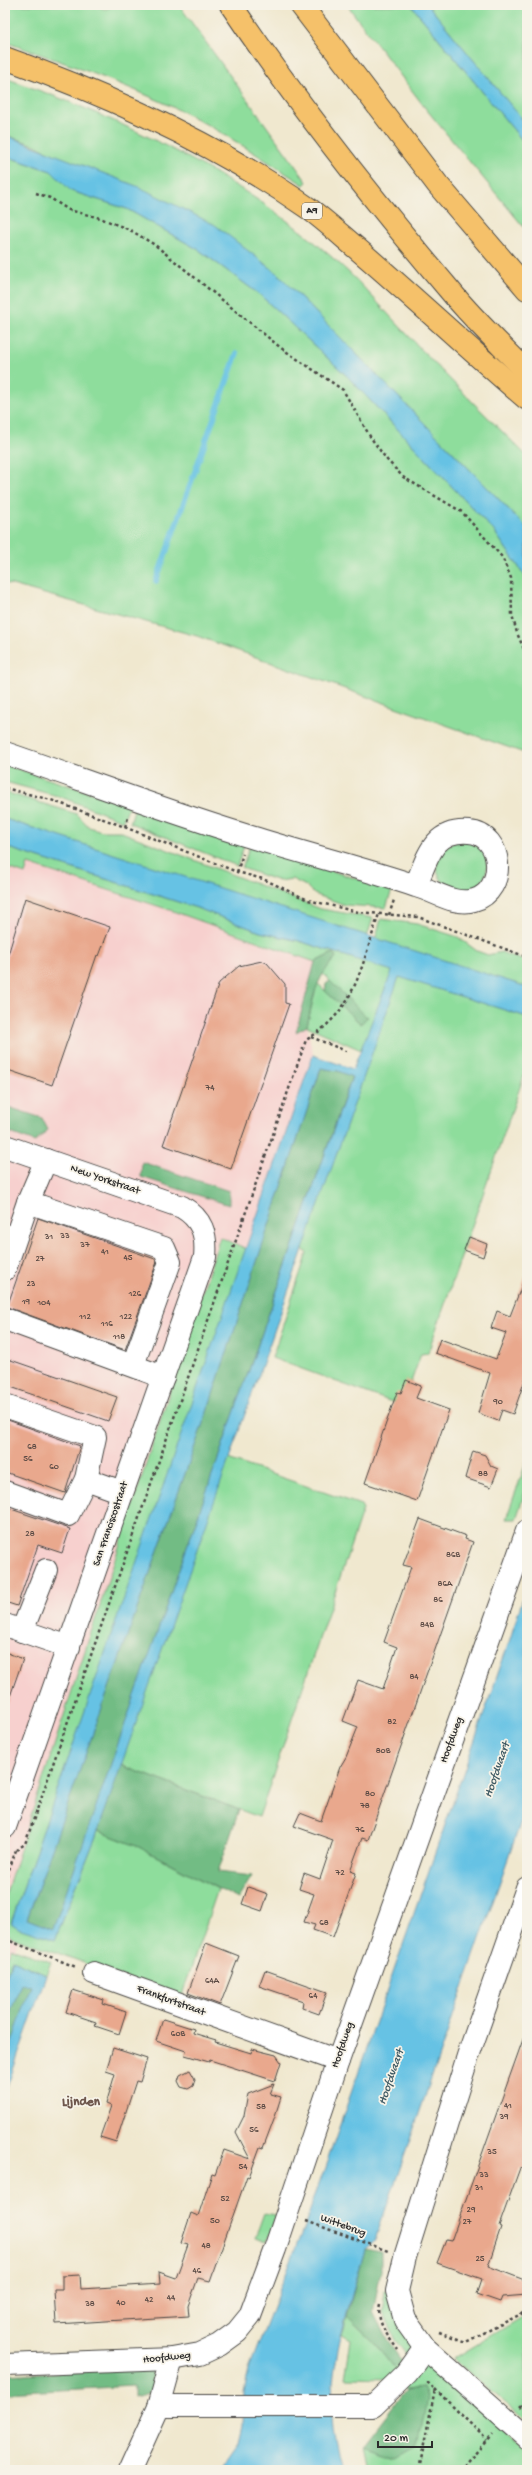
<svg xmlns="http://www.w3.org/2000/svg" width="532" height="2475" font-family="'Gochi Hand',sans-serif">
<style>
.built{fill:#f7d0ce}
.green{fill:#8edd9c;stroke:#5c8464}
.forest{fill:#72bc84;stroke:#4e7458}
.water{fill:#66c2e4;stroke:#487688;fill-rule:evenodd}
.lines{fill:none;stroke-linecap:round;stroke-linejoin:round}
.stream{stroke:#66c2e4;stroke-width:5.5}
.building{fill:#e9a88d}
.minor-casing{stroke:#494744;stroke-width:24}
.highway-casing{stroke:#494744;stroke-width:24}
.path{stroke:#494744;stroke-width:2.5;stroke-dasharray:3 3;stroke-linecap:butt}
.minor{stroke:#fff;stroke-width:22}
.highway{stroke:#f5c16b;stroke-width:22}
.labels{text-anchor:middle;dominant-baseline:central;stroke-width:3.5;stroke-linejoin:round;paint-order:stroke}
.number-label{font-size:9px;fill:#5a4a44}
.shield{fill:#f7f3e8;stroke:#686764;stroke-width:1}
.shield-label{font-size:10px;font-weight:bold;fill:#2b2b2b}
.street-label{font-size:11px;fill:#2b2b2b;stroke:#f7f3e8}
.water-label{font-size:12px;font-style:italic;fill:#3d5862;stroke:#f7f3e8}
.quarter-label{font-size:13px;font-weight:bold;fill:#6e574d;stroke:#f7f3e8}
</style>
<rect width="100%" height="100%" fill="#f7f3e8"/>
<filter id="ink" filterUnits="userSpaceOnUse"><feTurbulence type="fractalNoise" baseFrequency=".025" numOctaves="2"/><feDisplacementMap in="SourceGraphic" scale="8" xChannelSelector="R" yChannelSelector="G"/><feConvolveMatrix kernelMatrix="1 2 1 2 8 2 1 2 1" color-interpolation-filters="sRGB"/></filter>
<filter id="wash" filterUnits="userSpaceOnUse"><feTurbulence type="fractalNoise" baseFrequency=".012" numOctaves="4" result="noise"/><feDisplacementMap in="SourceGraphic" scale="16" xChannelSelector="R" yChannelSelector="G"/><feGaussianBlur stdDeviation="0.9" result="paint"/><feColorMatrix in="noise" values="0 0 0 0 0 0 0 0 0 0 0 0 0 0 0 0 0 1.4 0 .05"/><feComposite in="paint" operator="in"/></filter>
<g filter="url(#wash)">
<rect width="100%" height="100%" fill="#f0e8cf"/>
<!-- built -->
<path class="built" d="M28,864l139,45 148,53 -19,70 11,-6 6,29 -308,924v-1112l20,7z"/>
<!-- green -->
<g class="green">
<path d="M5,5h89l11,4 12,-4h62l128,177 -3,3c-41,-26 -80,-53 -123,-74 -55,-27 -118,-49 -176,-69z"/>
<path d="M347,5h64l116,141v85l-101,-122z"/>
<path d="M428,5h99v120z"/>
<path d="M5,78c118,41 235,97 329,181 25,21 46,47 69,71 40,43 82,85 124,126v72l-249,-254 -243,-129 -30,-10z"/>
<path d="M5,156l46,15 20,20 56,18 72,41 60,44 89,83 146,154 31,45 2,7v171l-330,-118 -192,-53z"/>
<path d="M5,765l124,40 -6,16 -62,-24 -56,-15z"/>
<path d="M5,792l72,22 12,13 13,4h17l202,78 52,9 -6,19 -362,-118z"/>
<path d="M135,807l110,36 -8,23 -107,-43z"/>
<circle cx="462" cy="866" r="25"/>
<path d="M250,845l142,45 -6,18 -41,-3 -31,-11 -8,-8 -14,-7 -13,2 -37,-13z"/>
<path d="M5,847l192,61 63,24 39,9 94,30 -32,79 -54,-24 10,-43 44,41 -31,-43 -8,-8 14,-16 -3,-4 -18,9 -148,-53 -139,-45 -3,10 -20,-7z"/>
<path d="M381,919l36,5 41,13 19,14 11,4 13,-3 26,10v25l-152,-47z"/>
<path d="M399,976l128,41v50l-99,286 -7,1 -15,42 -14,6 -120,-44 35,-105 -5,-4z"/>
<path d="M220,1237l27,12 -236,674 44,17 43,-109 39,15 81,43 -37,109 -176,-64v-38z"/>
<path d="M228,1459l133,46 2,4 -104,308 -139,-52z"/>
<path d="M527,1460v26l-11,33h-10z"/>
<path d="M11,1948l40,14 -5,13 -34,-15 -7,19v-15z"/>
<path d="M264,2213l12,2 -9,27 -12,-4z"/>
<path d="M389,2289l92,121 46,42v18h-158l-6,-24 35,11 24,-69 -16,2 -14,-11 -47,-1 6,-38 -9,-5 5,-19 27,26 20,25 15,-9 -14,-18 -13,-27 3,-23z"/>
<path d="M524,2316h3v105l-74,-62z"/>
</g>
<!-- forest -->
<g class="forest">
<path d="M333,953l3,4c-22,25 -22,38 -29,69l-11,6 19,-70z"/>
<path d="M330,981l37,36 -6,7 -36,-33 1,-7z"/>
<path d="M321,1068l17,3 14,5 -299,854 -26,-11 181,-510z"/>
<path d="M5,1106l37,12 6,12 -13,12 -30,-11z"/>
<path d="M142,1162l87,29v14l-88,-28z"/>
<path d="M120,1765l119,45 -21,62 34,4 -14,23 -101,-53 -39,-15z"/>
<path d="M21,1983l11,3 -27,77v-36z"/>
<path d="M365,2249l16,3v18l-8,42 14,28 16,23 -9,4 -20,-25 -27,-26z"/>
<path d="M151,2367l3,25 -20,5v-11l-129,7v-18z"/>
<path d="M422,2388l5,11 -9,47 -20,11 -35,-11 43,-56z"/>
</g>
<!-- water -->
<g class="water">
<path d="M411,5h17l99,120v21z"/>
<path d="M5,135l134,52 76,38 63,49 249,254v55l-2,-7 -31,-45 -146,-154 -89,-83 -60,-44 -72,-41 -56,-18 -20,-20 -46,-15z"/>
<path d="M5,819l522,168v30l-128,-40 -301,854 -43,109 -37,-12 -7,-5 302,-868 40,14 39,-98 -93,-30 -39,-9 -63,-24 -192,-61zM321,1068l17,3 14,6 -299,852 -26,-10 181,-510z"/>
<path d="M527,1585v219l-152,436 -10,9c-19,71 -50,149 -22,221h-124l20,-28 4,-17 1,-32 5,-24 59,-153 201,-574z"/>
<path d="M12,1960l34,15 -41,118v-30l26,-77 -10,-2 -16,43v-47z"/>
</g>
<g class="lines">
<!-- stream -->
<path class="stream" d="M156,581l81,-228"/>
</g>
<g id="blocks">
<!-- building -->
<g class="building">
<path d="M25,898l85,29 -11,29 -2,-1 -45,130 -47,-16v-104z"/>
<path d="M262,961l5,2 18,21v19l4,1 -58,165 -68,-24 56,-162 20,-17z"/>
<path d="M38,1218l117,41 2,3 -32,88 -118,-43z"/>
<path d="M469,1237l18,7 -4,13 -19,-7z"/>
<path d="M526,1275l1,99 -14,40 -11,-4 -4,11 -20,-8 12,-40 -55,-20 5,-14 56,20 10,-26 -15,-5 6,-17 13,5z"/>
<path d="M5,1358l112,39 -9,24 -103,-36z"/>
<path d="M406,1380l15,6 -5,12 33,12 -32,91 -52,-18 32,-91 4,1z"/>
<path d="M5,1419l75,27 -15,47 -60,-21z"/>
<path d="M473,1451l12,4 6,11 7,3 -7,18 -26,-9z"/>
<path d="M5,1507l65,22 -8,24 -24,-8 -21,61 -12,-4z"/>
<path d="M420,1519l46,17 -1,3 8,3 -105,298 -6,-2 -12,33 6,2 -23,64 -20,-7 2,-5 -11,-3 10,-28 -15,-5 5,-16 16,6 13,-39 -39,-14 6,-13 21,8 19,-54 6,-10 12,-30 -15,-6 15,-41 25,9 14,-42 -13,-5 27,-75 -8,-2z"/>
<path d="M5,1652l18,7 -16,46 -2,-1z"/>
<path d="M248,1887l20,7 -6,17 -20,-7z"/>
<path d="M206,1943l33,13 -19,49 -32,-12z"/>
<path d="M265,1970l62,22 -8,22 -17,-6 1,-7 -44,-15z"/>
<path d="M73,1990l31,10 -1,4 23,8 -7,22 -24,-8 1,-4 -30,-10z"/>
<path d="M163,2019l31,10 -1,4 23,7 -1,2 36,11 1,-4 24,6 5,7 -6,19 -65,-21 -1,2 -24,-7 1,-4 -30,-10z"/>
<path d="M526,2031l1,139 -7,-2 -21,58 2,1 -13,39 39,15v14l-25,2 -2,5 -23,-8 5,-15 -45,-16 9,-23 5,1z"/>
<path d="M113,2048l34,11 -7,23 -4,-1 -20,61 -16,-5 11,-31 -5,-2 9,-30 -9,-3z"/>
<path d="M190,2070l5,9 -2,7 -5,3 -7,-2 -3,-6 2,-6z"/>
<path d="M274,2084l-4,10 11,3 -6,19 -12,32 -3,-1 -11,30 -2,-1 -37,105 -12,-3 -10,28 1,10 -133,8 -2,-34h8v-14l18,-1 1,14 79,-5 -1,-12 17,6 12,-33 -7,-2 10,-30 7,3 14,-42 3,1 9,-25 26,9 -14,-27 8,-16 4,-22z"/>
</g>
</g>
</g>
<g filter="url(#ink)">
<use href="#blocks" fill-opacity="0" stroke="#494744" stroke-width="1"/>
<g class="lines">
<!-- minor casing -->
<g class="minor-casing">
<g id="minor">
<path d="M5,753c82,28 163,59 246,84 55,17 111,31 165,49 19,5 38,20 58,14 33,-9 30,-66 -5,-68 -36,-3 -41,25 -53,53"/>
<path d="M5,1146l177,61c20,12 25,27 23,50l-200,570"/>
<path d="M28,1202l136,46 6,14 -37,103"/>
<path d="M5,1269l23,-67 18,-42"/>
<path d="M5,1319l158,58"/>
<path d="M5,1406l90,31 -9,42 -18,36 -63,-23"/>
<path d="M86,1479l36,13"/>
<path d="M5,1625l64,22"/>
<path d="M22,1631l24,-61"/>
<path d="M527,1888l-59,168 -63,201 -8,34 8,29 20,28 102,90"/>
<path d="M94,1973l244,88"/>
<path d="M5,2365l167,-6 28,-5 19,-9 18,-13 13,-16 25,-67 63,-188 189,-530"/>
<path d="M159,2406h214l34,-33 18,-25"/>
<path d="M130,2470l29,-64 13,-47"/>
</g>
</g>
<!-- highway casing -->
<g class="highway-casing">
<g id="highway">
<path d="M231,5c67,100 143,196 221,288 23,28 50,53 75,79"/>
<path d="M301,5l137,180 89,104"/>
<path d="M5,58c105,38 210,85 303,150 18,13 35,29 53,44 56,48 110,99 166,147"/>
</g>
</g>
<!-- path -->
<g class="path">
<path d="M36,193l14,5 19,12 31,8 30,12 25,15 126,103 62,42 28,48 16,22 16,17 59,35 40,45 9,21 1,37 5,18 10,23"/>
<path d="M5,788l46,12 66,24 120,48 26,7 45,21 50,12 60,5 109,40"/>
<path d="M125,827l3,-9"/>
<path d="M237,872l6,-18"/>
<path d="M389,915l5,-15"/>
<path d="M311,1037l35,14"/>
<path d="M16,1850l9,-6 281,-804c51,-30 55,-75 73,-126"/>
<path d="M5,1881l11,-31"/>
<path d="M5,1939l71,28"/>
<path d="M5,1953l4,-12"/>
<path d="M306,2221l82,30"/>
<path d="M380,2305c-4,18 8,31 18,45"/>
<path d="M439,2332l27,10 61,-31"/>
<path d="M435,2389l52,51"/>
<path d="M520,2407l7,-7"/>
<path d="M419,2470l16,-81 -9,-8"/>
<path d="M460,2470l33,-36"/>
</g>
<!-- minor -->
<use href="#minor" class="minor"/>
<!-- highway -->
<use href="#highway" class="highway"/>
</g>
</g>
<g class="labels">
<!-- number labels -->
<g class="number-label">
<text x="210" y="1088">74</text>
<text x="65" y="1236">33</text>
<text x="49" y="1237">31</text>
<text x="85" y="1245">37</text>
<text x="105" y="1252">41</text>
<text x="128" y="1258">45</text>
<text x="40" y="1259">27</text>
<text x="31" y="1284">23</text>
<text x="135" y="1294">126</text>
<text x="26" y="1302">19</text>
<text x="44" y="1303">104</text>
<text x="85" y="1317">112</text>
<text x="126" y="1317">122</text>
<text x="107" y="1324">116</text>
<text x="119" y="1337">118</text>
<text x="498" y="1402">90</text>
<text x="32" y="1447">68</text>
<text x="28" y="1459">56</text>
<text x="54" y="1467">60</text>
<text x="483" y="1474">88</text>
<text x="30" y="1534">28</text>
<text x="453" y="1555">86B</text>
<text x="445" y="1584">86A</text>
<text x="438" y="1600">86</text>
<text x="427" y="1625">84B</text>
<text x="414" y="1677">84</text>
<text x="392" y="1722">82</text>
<text x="383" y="1751">80B</text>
<text x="370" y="1794">80</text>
<text x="365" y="1806">78</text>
<text x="360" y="1830">76</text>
<text x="340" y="1873">72</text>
<text x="324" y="1923">68</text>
<text x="212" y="1981">64A</text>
<text x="313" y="1996">64</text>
<text x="178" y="2034">60B</text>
<text x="508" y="2106">41</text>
<text x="261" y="2107">58</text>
<text x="504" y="2117">39</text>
<text x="254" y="2130">56</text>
<text x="492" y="2152">35</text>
<text x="243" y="2167">54</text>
<text x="484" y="2175">33</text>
<text x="479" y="2188">31</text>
<text x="225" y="2199">52</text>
<text x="471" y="2210">29</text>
<text x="215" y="2221">50</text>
<text x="467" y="2222">27</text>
<text x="206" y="2246">48</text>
<text x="480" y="2259">25</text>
<text x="197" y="2271">46</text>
<text x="171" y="2298">44</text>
<text x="149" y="2300">42</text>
<text x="121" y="2303">40</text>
<text x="90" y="2304">38</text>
</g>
<!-- shield labels -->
<rect class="shield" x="302" y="203" width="20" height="16" rx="3"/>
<g class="shield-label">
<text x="312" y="211">A9</text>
</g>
<!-- street labels -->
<g class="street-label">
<text transform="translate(105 1180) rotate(19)">New Yorkstraat</text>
<text transform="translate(111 1524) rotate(-71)">San Franciscostraat</text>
<text transform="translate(452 1740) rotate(-70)">Hoofdweg</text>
<text transform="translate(171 2001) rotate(20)">Frankfurtstraat</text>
<text transform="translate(343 2045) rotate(-71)">Hoofdweg</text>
<text transform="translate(343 2226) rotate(20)">Wittebrug</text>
<text transform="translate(167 2358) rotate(-6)">Hoofdweg</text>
</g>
<!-- water labels -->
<g class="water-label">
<text transform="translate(498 1770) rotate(-71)">Hoofdvaart</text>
<text transform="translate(392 2077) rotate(-71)">Hoofdvaart</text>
</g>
<!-- quarter labels -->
<g class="quarter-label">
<text x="81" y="2102">Lijnden</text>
</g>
</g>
<!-- margin -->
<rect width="532" height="2475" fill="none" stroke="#f7f3e8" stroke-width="20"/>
<!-- scale -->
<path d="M378 2441v6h54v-6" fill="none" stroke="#2b2b2b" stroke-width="2"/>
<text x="384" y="2441" font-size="12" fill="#2b2b2b" stroke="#f7f3e8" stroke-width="3" paint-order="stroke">20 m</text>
</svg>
